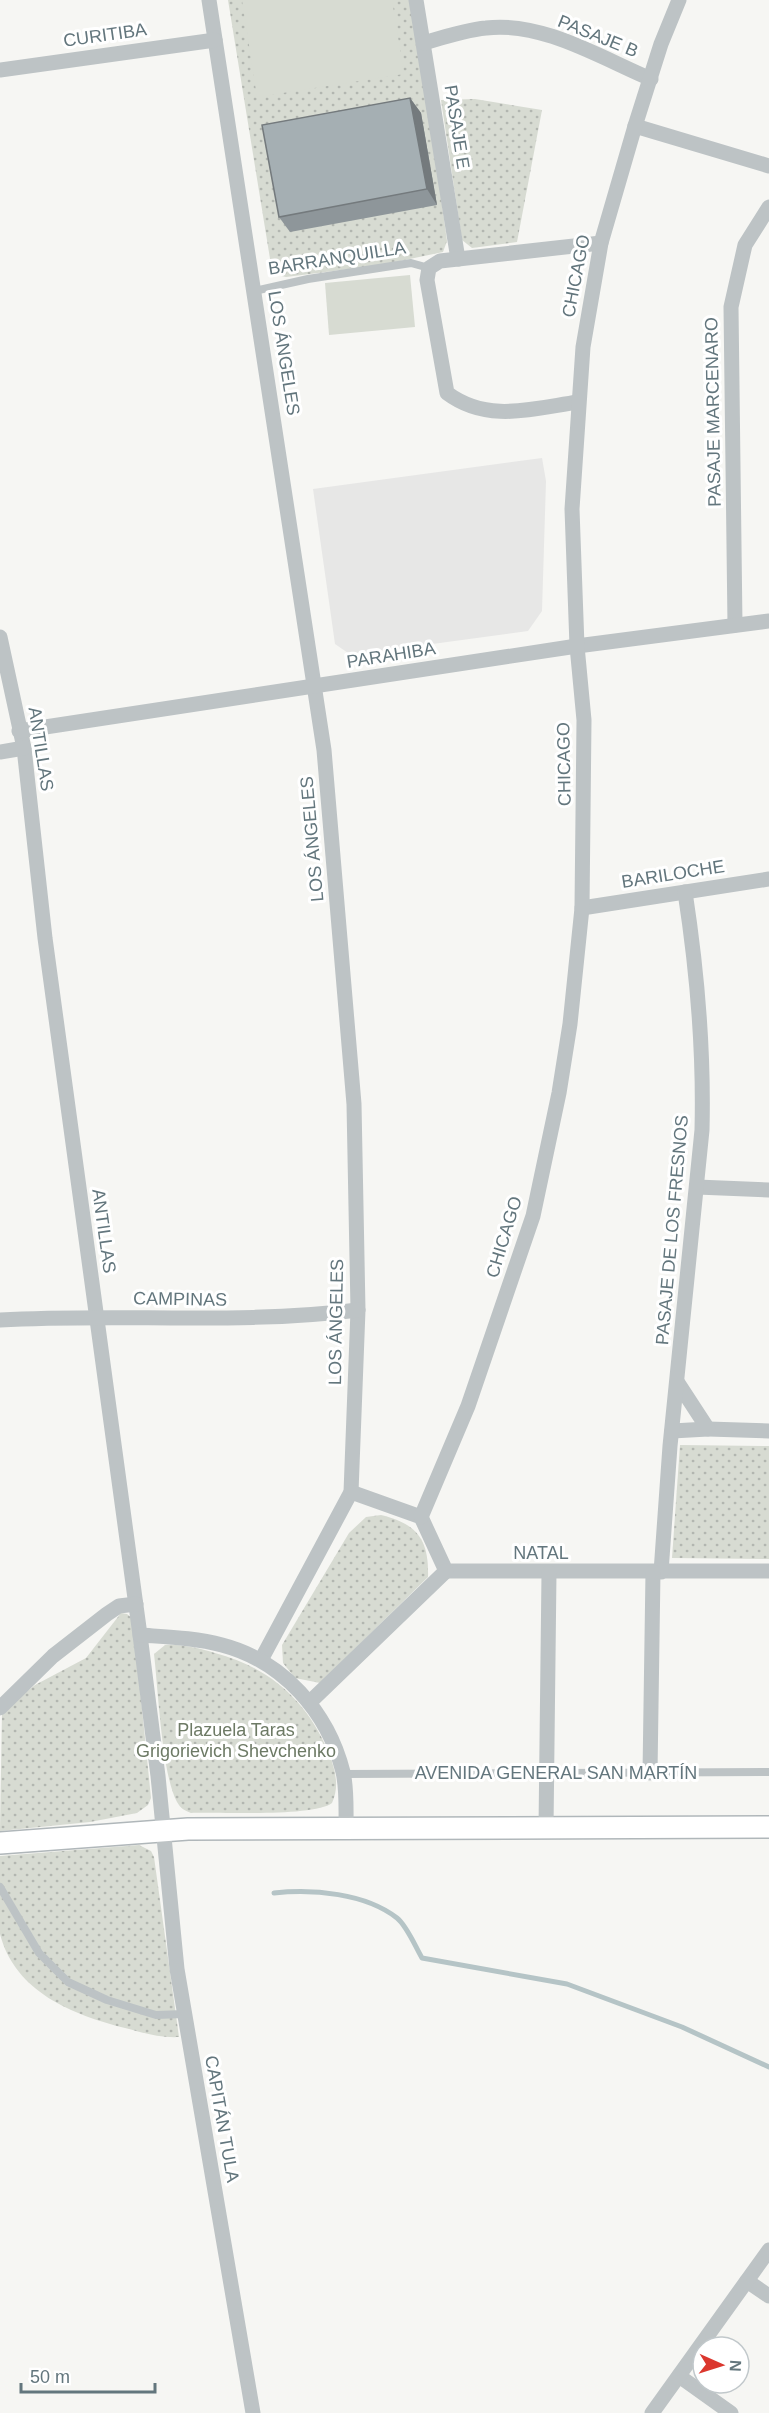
<svg xmlns="http://www.w3.org/2000/svg" width="769" height="2413" font-family="Arial,sans-serif">
<style>
.built{fill:#e7e7e6}
.green{fill:url(#green-dots)}
.pitch{fill:#d7dbd2}
.lines{fill:none;stroke-linecap:round;stroke-linejoin:round}
.stream{stroke:#b5c4c6;stroke-width:5}
.secondary-casing{stroke:#b0b7ba;stroke-width:24}
.lane{stroke:#bdc3c5;stroke-width:8}
.street{stroke:#bdc3c5;stroke-width:15}
.secondary{stroke:#fff;stroke-width:21}
.wall{fill:#8e969a}
.shaded-wall{fill:#747a7d}
.building{fill:#a5afb3;stroke:#747a7d;stroke-width:1.5}
.labels{text-anchor:middle;dominant-baseline:central;stroke-width:6;stroke-linejoin:round;paint-order:stroke}
.street-label{font-size:18px;fill:#63767d;stroke:#fff}
.park-label{font-size:18px;fill:#6d7a65;stroke:#fff}
</style>
<defs>
<pattern id="green-dots" width="8" height="8" patternUnits="userSpaceOnUse" patternTransform="scale(1.5)"><rect width="8" height="8" fill="#d7dbd2"/><path d="M2 2h.1M6 6h.1" fill="none" stroke="#b2b6b0" stroke-width="1.8" stroke-linecap="round"/></pattern>
</defs>
<rect width="100%" height="100%" fill="#f6f6f3"/>
<!-- built -->
<path class="built" d="M542,458l4,23 -4,130 -14,20 -177,24 -16,-11 -22,-155z"/>
<!-- green -->
<g class="green">
<path d="M228,0h181l19,102 19,139 -4,11 -62,13 -95,12 -9,-2 -5,-4z"/>
<path d="M475,99l67,11 -25,132 -45,6 -10,-8 -21,-140z"/>
<path d="M680,1445l89,1v113l-97,-1z"/>
<path d="M381,1515c36,9 48,24 47,62l-108,106 -25,-5 -12,-15 -1,-18 67,-112 17,-16z"/>
<path d="M121,1613l6,1 6,5 18,179 -3,7 -11,8 -47,9 -90,9 2,-120 33,-26 51,-27z"/>
<path d="M165,1645c17,-1 33,3 50,8 53,14 91,46 113,98 7,18 12,34 4,52 -18,14 -113,9 -141,10 -7,-3 -10,-4 -14,-11 -15,-27 -19,-114 -23,-148z"/>
<path d="M139,1845l12,6 3,6 25,180c-19,1 -35,-4 -54,-9 -52,-13 -110,-36 -125,-94 0,-18 0,-58 0,-78z"/>
</g>
<!-- pitch -->
<g class="pitch">
<path d="M242,0h150l12,74 -147,23z"/>
<path d="M410,275l5,52 -86,8 -4,-52z"/>
</g>
<g class="lines">
<!-- stream -->
<path class="stream" d="M274,1893c39,-4 91,0 123,25 10,8 18,28 25,40l145,26 115,43 87,40"/>
<!-- secondary casing -->
<g class="secondary-casing">
<path id="secondary" d="M0,1843l188,-14 581,-2"/>
</g>
<!-- lane -->
<g class="lane">
<path d="M254,291l54,-12 103,-16 18,5"/>
<path d="M343,1774l426,-2"/>
<path d="M0,1887l39,66 29,29 39,18 49,15 28,-1"/>
</g>
<!-- street -->
<g class="street">
<path d="M209,0l115,750 30,354 4,206 -7,182 -90,168"/>
<path d="M416,0l42,259"/>
<path d="M424,43c20,-6 41,-13 62,-15 56,-7 115,30 165,51"/>
<path d="M0,70l215,-30"/>
<path d="M635,126l134,40"/>
<path d="M578,402c-47,7 -91,21 -131,-9l-20,-113 2,-12 11,-7 161,-18"/>
<path d="M735,625l-4,-318 14,-62 24,-38"/>
<path d="M0,637l24,111 21,190 95,697 18,141 19,193 76,444"/>
<path d="M19,731l558,-85 192,-25"/>
<path d="M0,752l24,-4"/>
<path d="M582,908l187,-29"/>
<path d="M697,1187l72,3"/>
<path d="M0,1320c120,-7 239,5 358,-10"/>
<path d="M708,1429l61,2"/>
<path d="M672,1431l36,-2 -30,-46"/>
<path d="M351,1492l70,25 25,54h323"/>
<path d="M421,1517l47,-111 65,-190 26,-123 11,-69 12,-116 2,-188 -7,-74 -5,-137 11,-162 18,-104 34,-117 26,-82 18,-44"/>
<path d="M661,1572l9,-126 32,-316c2,-79 -5,-160 -17,-238"/>
<path d="M140,1635c27,2 56,3 82,10 61,16 106,67 121,127 4,17 3,37 3,55"/>
<path d="M310,1702l136,-131"/>
<path d="M0,1708l53,-52 54,-42 12,-8 17,-2"/>
<path d="M650,1773l3,-201"/>
<path d="M546,1828l3,-255"/>
<path d="M747,2281l22,15"/>
<path d="M679,2376l52,37"/>
<path d="M652,2413l117,-163"/>
</g>
<!-- secondary -->
<use href="#secondary" class="secondary"/>
</g>
<!-- wall -->
<path class="wall" d="M410,98l11,15 16,92 -147,27 -11,-15z"/>
<!-- shaded-wall -->
<path class="shaded-wall" d="M410,98l11,15 16,92 -10,-16z"/>
<!-- building -->
<path class="building" d="M410,98l17,91 -148,28 -17,-92z"/>
<g class="labels">
<!-- street labels -->
<g class="street-label">
<text transform="translate(105 35) rotate(-8)">CURITIBA</text>
<text transform="translate(598 36) rotate(22)">PASAJE B</text>
<text transform="translate(457 127) rotate(81)">PASAJE E</text>
<text transform="translate(337 258) rotate(-9)">BARRANQUILLA</text>
<text transform="translate(576 276) rotate(-79)">CHICAGO</text>
<text transform="translate(284 353) rotate(81)">LOS ÁNGELES</text>
<text transform="translate(713 412) rotate(-91)">PASAJE MARCENARO</text>
<text transform="translate(391 655) rotate(-9)">PARAHIBA</text>
<text transform="translate(41 749) rotate(81)">ANTILLAS</text>
<text transform="translate(564 764) rotate(-91)">CHICAGO</text>
<text transform="translate(312 839) rotate(-95)">LOS ÁNGELES</text>
<text transform="translate(673 874) rotate(-9)">BARILOCHE</text>
<text transform="translate(672 1230) rotate(-85)">PASAJE DE LOS FRESNOS</text>
<text transform="translate(104 1231) rotate(82)">ANTILLAS</text>
<text transform="translate(504 1237) rotate(-73)">CHICAGO</text>
<text transform="translate(180 1299) rotate(1)">CAMPINAS</text>
<text transform="translate(336 1322) rotate(-89)">LOS ÁNGELES</text>
<text x="541" y="1553">NATAL</text>
<text x="556" y="1773">AVENIDA GENERAL SAN MARTÍN</text>
<text transform="translate(222 2119) rotate(80)">CAPITÁN TULA</text>
</g>
<!-- park labels -->
<g class="park-label">
<text x="236" y="1730">Plazuela Taras<tspan x="236" dy="21">Grigorievich Shevchenko</tspan></text>
</g>
</g>
<!-- north arrow -->
<g transform="translate(721 2365) rotate(93)"><circle r="28" fill="#ffffff" stroke="#c1c8cb" stroke-width="1.5"/>
<path d="M0-4.5L10 22L0 15L-10 22Z" fill="#db372e"/>
<text y="-9" font-size="16" font-weight="bold" text-anchor="middle" fill="#63767d">N</text>
</g>
<!-- scale -->
<path d="M21 2383v9h134v-9" fill="none" stroke="#63767d" stroke-width="3"/>
<text x="30" y="2383" font-size="18" fill="#63767d" stroke="#ffffff" stroke-width="4.5" paint-order="stroke">50 m</text>
</svg>
